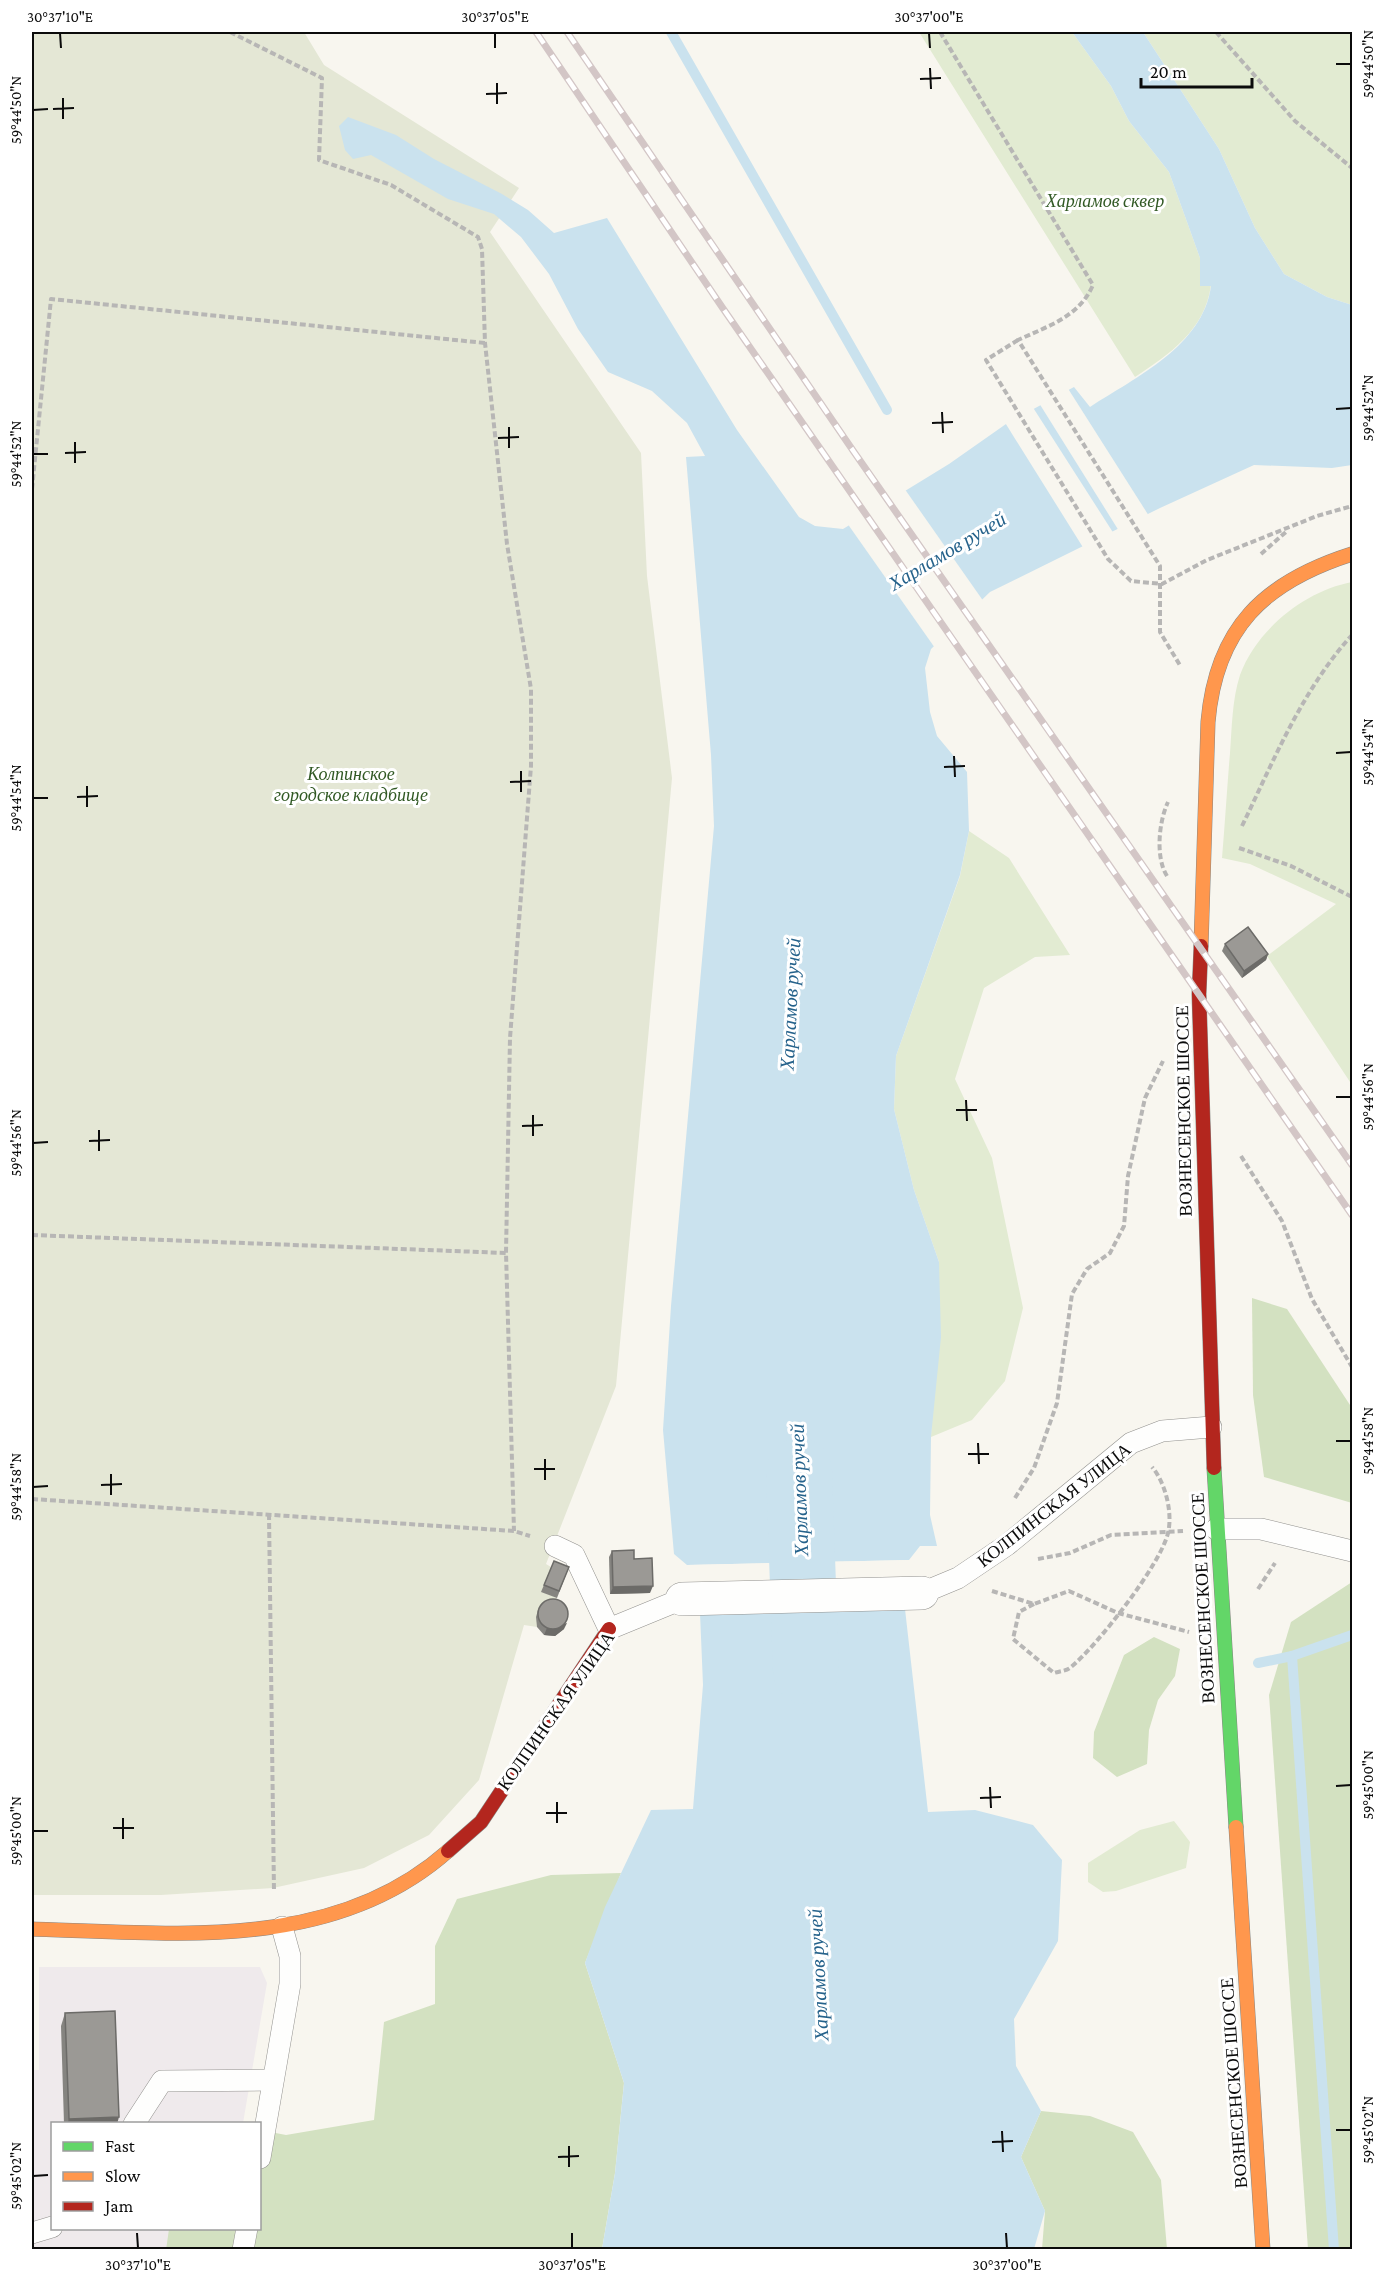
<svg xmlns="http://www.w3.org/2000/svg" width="1384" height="2281" font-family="'Crimson Pro',serif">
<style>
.industrial{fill:#efeaec}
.green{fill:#e2ebd2}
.forest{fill:#d3e1c1}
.cemetery{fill:#e4e7d5}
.water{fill:#cae2ee}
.pier{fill:#f8f6ef}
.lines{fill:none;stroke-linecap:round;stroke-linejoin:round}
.stream{stroke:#cae2ee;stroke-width:10}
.river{stroke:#cae2ee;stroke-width:66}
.lane-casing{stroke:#92918e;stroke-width:22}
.street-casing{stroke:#92918e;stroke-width:34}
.fast-casing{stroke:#888784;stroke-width:15}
.slow-casing{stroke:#888784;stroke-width:15}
.jam-casing{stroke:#888784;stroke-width:15}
.path{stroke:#b7b6b5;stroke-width:4;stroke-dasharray:6 3;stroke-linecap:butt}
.lane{stroke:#fefefd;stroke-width:21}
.street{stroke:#fefefd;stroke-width:33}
.fast{stroke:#63d668;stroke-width:14}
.slow{stroke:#ff974d;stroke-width:14}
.jam{stroke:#b3261e;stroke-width:14}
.rail-casing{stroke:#d3c6c6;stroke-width:7}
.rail{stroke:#fff;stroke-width:4.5;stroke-dasharray:14;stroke-linecap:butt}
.wall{fill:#858480}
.shaded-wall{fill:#6c6b68}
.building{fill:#9b9995;stroke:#6c6b68;stroke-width:1.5}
.ticks{fill:none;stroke:#0b0b0b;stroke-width:2}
.labels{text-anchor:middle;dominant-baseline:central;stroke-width:6;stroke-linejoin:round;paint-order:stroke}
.park-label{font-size:18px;font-style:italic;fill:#315924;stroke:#fff}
.street-label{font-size:18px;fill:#0b0b0b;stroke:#fff}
.water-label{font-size:20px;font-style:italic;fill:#25628b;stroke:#fff}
.neatline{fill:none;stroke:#0b0b0b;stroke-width:2}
.ticks-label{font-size:15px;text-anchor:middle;fill:#0b0b0b}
</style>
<rect width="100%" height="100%" fill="#f8f6ef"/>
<!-- industrial -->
<path class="industrial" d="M39,1967h221l7,16 -24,140 -191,1v104l176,1 -3,20 -193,1v-180h7z"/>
<!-- green -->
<g class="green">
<path d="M919,32h153l39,54 18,35 40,51 31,86v27h11c-6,45 -41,69 -76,92z"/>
<path d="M1143,32h209v273l-25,-8 -43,-23 -29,-46 -36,-79z"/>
<path d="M1352,582v503l-85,-129 69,-52 -86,-40 -28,-6c3,-35 5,-70 8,-105 2,-26 2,-53 10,-78 17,-46 65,-84 112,-93z"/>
<path d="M969,831l40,27 61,97 -35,2 -51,31 -29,91 37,79 31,150 -18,73 -33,39 -41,17 8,-175 -25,-72 -20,-81 2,-53 64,-180z"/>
<path d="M1174,1821l16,21 -4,26 -70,23 -13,1 -15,-10v-19l52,-33z"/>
</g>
<!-- forest -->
<g class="forest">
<path d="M1252,1298l35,11 65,99v95l-88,-26 -11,-82z"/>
<path d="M1352,1582v667h-44l-39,-554 22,-73z"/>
<path d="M1154,1637l26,12 -5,27 -17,24 -9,30 -2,34 -30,13 -24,-19 1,-26 30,-77z"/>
<path d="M621,1873l-36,90 39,120 -9,90 -13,76 -436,1 3,-21 91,-1v-98l26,5 88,-15 10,-98 51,-18v-58l22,-47 94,-24z"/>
<path d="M1041,2111l49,5 43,16 28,48 6,69h-125l3,-38 -24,-54z"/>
</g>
<!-- cemetery -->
<path class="cemetery" d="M32,32h272l20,33 195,123 -29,44 151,221 6,123 25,202 -56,608 -70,178 5,3 6,31 -20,29 -13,-2 -45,155 -50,55 -65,33 -91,20 -112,7h-129z"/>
<!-- water -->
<g class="water">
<path d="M1072,32h71l76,117 36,79 29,46 43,23 25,8v160l-20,3 -78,-3 -94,43 -170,84 -59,57 -6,19 5,44 7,24 30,36 2,59 -9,44 -64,181 -2,53 20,81 25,72 2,75 -10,100 -1,78 7,31h-17l-11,14 -222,5 -13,-11 -11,-124 8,-124 43,-480 -3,-71 -25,-298 19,-1 -18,-33 -35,-32 -44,-19 -30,-43 -29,-55 -28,-37 -27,-23 -46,-15 -77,-44 -18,4 -8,-9 -6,-24 9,-9 48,18 38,24 68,35 26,16 26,23 53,-15 130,212 62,87 16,9 28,3 106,-65 57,-40 68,-37 16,20c46,-30 113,-61 121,-121h-11v-28l-31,-86 -40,-51 -18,-35z"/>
<path d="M905,1609l23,203 47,-2 58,15 29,35 -4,81 -44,78 2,47 25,45 -20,46 24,54 -11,38h-432l13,-76 9,-90 -39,-120 20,-56 46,-97 42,-1 10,-124 -3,-72z"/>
</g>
<!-- pier -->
<g class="pier">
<path d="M1067,387l82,129 -30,15 -80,-128z"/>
<path d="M1032,406l82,128 -30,15 -80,-128z"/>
<path d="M904,488l80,114 -49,46 -88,-125z"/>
<path d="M909,1560v3l-222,5v-3z"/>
</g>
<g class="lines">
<!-- stream -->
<g class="stream">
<path d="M671,32l216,378"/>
<path d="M1292,1656l42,594"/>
<path d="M1258,1663l34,-7 60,-21"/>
</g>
<!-- river -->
<path class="river" d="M799,1471l7,200"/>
<!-- lane casing -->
<g class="lane-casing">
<g id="lane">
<path d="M1216,1529h45l91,22"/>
<path d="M555,1546l19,9 35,74 73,-30"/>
<path d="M922,1593l36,-15 49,-33 124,-102 31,-12 49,-4"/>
<path d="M134,2124l28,-43 111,-1"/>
<path d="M260,2158l30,-174v-28l-8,-29"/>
<path d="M32,2233l20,-6"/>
<path d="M243,2250l4,-22"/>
</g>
</g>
<!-- street casing -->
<g class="street-casing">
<path id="street" d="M682,1599l240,-6"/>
</g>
<!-- fast casing -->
<g class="fast-casing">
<path id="fast" d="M1214,1468l22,359"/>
</g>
<!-- slow casing -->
<g class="slow-casing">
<g id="slow">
<path d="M1201,946l7,-224c8,-94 56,-140 144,-168"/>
<path d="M1236,1827l27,423"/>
<path d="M32,1929c142,4 301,24 416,-78"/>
</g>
</g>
<!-- jam casing -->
<g class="jam-casing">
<g id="jam">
<path d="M1201,946l-2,48 15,474"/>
<path d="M448,1851l33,-29 128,-193"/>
</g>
</g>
<!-- path -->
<g class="path">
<path d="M230,32l92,46 -3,82 72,25 87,52 4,12 3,94 22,201 24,145v77l-21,272 -4,215 8,278"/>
<path d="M940,32l153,253c-14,32 -45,41 -75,55l142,226v66l21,35"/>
<path d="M1216,32l79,89 57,47"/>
<path d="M1018,340l-32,20 122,199 23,22 31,3 45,-24 110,-44 35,-10"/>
<path d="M32,489l19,-190 434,44"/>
<path d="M1261,554l26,-23"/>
<path d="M1242,826c32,-66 60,-136 110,-191"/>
<path d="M1239,848l52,18 61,31"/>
<path d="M1167,876c-12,-19 -8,-55 1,-74"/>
<path d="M1241,1156l41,65 30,78 40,68"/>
<path d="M32,1235l474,18"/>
<path d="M1015,1498l19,-30 23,-65 15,-109 15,-25 23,-16 14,-27 4,-50 17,-78 18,-37"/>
<path d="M32,1499l482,32 16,5"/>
<path d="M269,1514l5,378"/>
<path d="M1038,1559l32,-6 41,-18 72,-4"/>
<path d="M1258,1589l17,-26"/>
<path d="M992,1591l42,13 35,-13 49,22 71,19"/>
<path d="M1034,1604l-15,8 -6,27 41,34c6,-2 13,-2 17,-6 26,-21 90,-103 97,-134 5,-21 -3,-51 -16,-66"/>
</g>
<!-- lane -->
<use href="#lane" class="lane"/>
<!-- street -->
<use href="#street" class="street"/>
<!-- fast -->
<use href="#fast" class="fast"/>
<!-- slow -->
<use href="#slow" class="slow"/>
<!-- jam -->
<use href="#jam" class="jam"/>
<!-- rail casing -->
<g class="rail-casing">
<g id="rail">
<path d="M536,32l186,275 630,908"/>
<path d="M567,32l287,420 498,713"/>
</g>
</g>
<!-- rail -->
<use href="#rail" class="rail"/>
</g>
<!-- wall -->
<g class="wall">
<path d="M1225,944l43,10 -2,6 -24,18 -20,-27z"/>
<path d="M612,1551l22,8 16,34 -40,1 -1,-37z"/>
<path d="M554,1561l15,6 -12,31 -16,-6z"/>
<path d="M538,1610l26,19 -9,7 -11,-1 -7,-8 -1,-10z"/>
<path d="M65,2013l52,111h-53l-3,-98z"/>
</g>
<!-- shaded-wall -->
<g class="shaded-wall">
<path d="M1268,954l-2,6 -24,18 2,-7z"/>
<path d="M653,1586l-3,7 -40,1 3,-7z"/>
<path d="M567,1623l-3,6 -9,7 -11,-1 3,-7z"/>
<path d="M119,2117l-2,7h-50l2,-5z"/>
</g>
<!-- building -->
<g class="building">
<path d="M1248,927l20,27 -24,17 -19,-27z"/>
<path d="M634,1550v9l18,-1 1,28 -40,1 -1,-36z"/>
<path d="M554,1561l15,6 -10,24 -15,-6z"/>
<circle cx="553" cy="1614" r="15"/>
<path d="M115,2011l4,106 -50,2 -4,-106z"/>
</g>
<!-- ticks -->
<path class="ticks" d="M60,33l1,15M495,33v15M929,33l1,15M1336,64h15M930,68l1,21M920,79l21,-1M497,83v21M486,94l21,-1M63,98v21M53,109l21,-1M33,110l15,-1M1336,409l15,-1M942,412l1,21M932,423l21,-1M509,427v21M498,438l21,-1M75,442v21M65,453l21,-1M33,454h15M1336,753l15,-1M954,756l1,21M944,767l21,-1M521,771v21M510,782l21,-1M87,786v21M77,797l21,-1M33,798h15M1336,1097h15M966,1100l1,21M956,1110h21M533,1115v21M522,1126l21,-1M99,1130v21M89,1141l21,-1M33,1143l15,-1M1336,1441h15M978,1443l1,21M968,1454h21M545,1459v21M534,1469h21M111,1474v21M101,1485l21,-1M33,1487l15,-1M1336,1786l15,-1M990,1787l1,21M980,1798l21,-1M557,1802v21M546,1813h21M123,1818v21M113,1828h21M33,1831h15M1336,2130h15M1002,2131l1,21M992,2142l21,-1M569,2146v21M558,2157l21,-1M33,2176l15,-1M137,2233l1,15M572,2233v15M1006,2233l1,15"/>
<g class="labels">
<!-- park labels -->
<g class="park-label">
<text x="1105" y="201">Харламов сквер</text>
<text x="351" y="774">Колпинское<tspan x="351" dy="21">городское кладбище</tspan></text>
</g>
<!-- street labels -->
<g class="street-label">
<text transform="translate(1184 1111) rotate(-91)">ВОЗНЕСЕНСКОЕ ШОССЕ</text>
<text transform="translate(1054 1505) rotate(-38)">КОЛПИНСКАЯ УЛИЦА</text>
<text transform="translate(1203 1598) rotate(-93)">ВОЗНЕСЕНСКОЕ ШОССЕ</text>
<text transform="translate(556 1711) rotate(-55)">КОЛПИНСКАЯ УЛИЦА</text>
<text transform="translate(1234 2083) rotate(-94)">ВОЗНЕСЕНСКОЕ ШОССЕ</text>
</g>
<!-- water labels -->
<g class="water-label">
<text transform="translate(947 551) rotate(-31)">Харламов ручей</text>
<text transform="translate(790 1004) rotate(-87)">Харламов ручей</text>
<text transform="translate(799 1490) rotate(-92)">Харламов ручей</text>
<text transform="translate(818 1975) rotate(-93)">Харламов ручей</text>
</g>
</g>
<!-- border -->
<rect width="1384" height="2281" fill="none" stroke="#ffffff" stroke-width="66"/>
<!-- legend -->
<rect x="51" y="2122" width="210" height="108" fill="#ffffff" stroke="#9d9d9d" stroke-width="1.5"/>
<rect x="63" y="2142" width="30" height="9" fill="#63d668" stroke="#9d9d9d" stroke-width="1.5"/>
<text x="105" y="2152" font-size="18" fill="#0b0b0b">Fast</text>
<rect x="63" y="2172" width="30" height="9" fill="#ff974d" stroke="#9d9d9d" stroke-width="1.5"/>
<text x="105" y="2182" font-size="18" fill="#0b0b0b">Slow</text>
<rect x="63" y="2202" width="30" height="9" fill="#b3261e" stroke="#9d9d9d" stroke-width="1.5"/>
<text x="105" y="2212" font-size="18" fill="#0b0b0b">Jam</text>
<!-- scale -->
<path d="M1141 78v9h111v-9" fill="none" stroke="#0b0b0b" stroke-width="3"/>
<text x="1150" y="78" font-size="18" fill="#0b0b0b" stroke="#ffffff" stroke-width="4.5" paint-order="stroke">20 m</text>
<rect x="33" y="33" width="1318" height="2215" class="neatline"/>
<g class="ticks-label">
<text x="60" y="22">30°37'10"E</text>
<text x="495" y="22">30°37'05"E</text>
<text x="929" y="22">30°37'00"E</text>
<text transform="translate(1368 64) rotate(-90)" y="5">59°44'50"N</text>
<text transform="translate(16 110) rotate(-90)" y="5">59°44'50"N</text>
<text transform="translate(1368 408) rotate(-90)" y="5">59°44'52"N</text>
<text transform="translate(16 454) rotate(-90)" y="5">59°44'52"N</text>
<text transform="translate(1368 752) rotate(-90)" y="5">59°44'54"N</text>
<text transform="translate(16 798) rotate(-90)" y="5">59°44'54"N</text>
<text transform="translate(1368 1097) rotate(-90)" y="5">59°44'56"N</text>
<text transform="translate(16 1143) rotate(-90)" y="5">59°44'56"N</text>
<text transform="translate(1368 1441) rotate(-90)" y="5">59°44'58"N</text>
<text transform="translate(16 1487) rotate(-90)" y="5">59°44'58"N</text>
<text transform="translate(1368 1785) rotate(-90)" y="5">59°45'00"N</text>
<text transform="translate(16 1831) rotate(-90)" y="5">59°45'00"N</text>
<text transform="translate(1368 2130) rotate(-90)" y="5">59°45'02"N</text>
<text transform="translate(16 2176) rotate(-90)" y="5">59°45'02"N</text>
<text x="138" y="2270">30°37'10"E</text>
<text x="572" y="2270">30°37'05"E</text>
<text x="1007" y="2270">30°37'00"E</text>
</g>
</svg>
